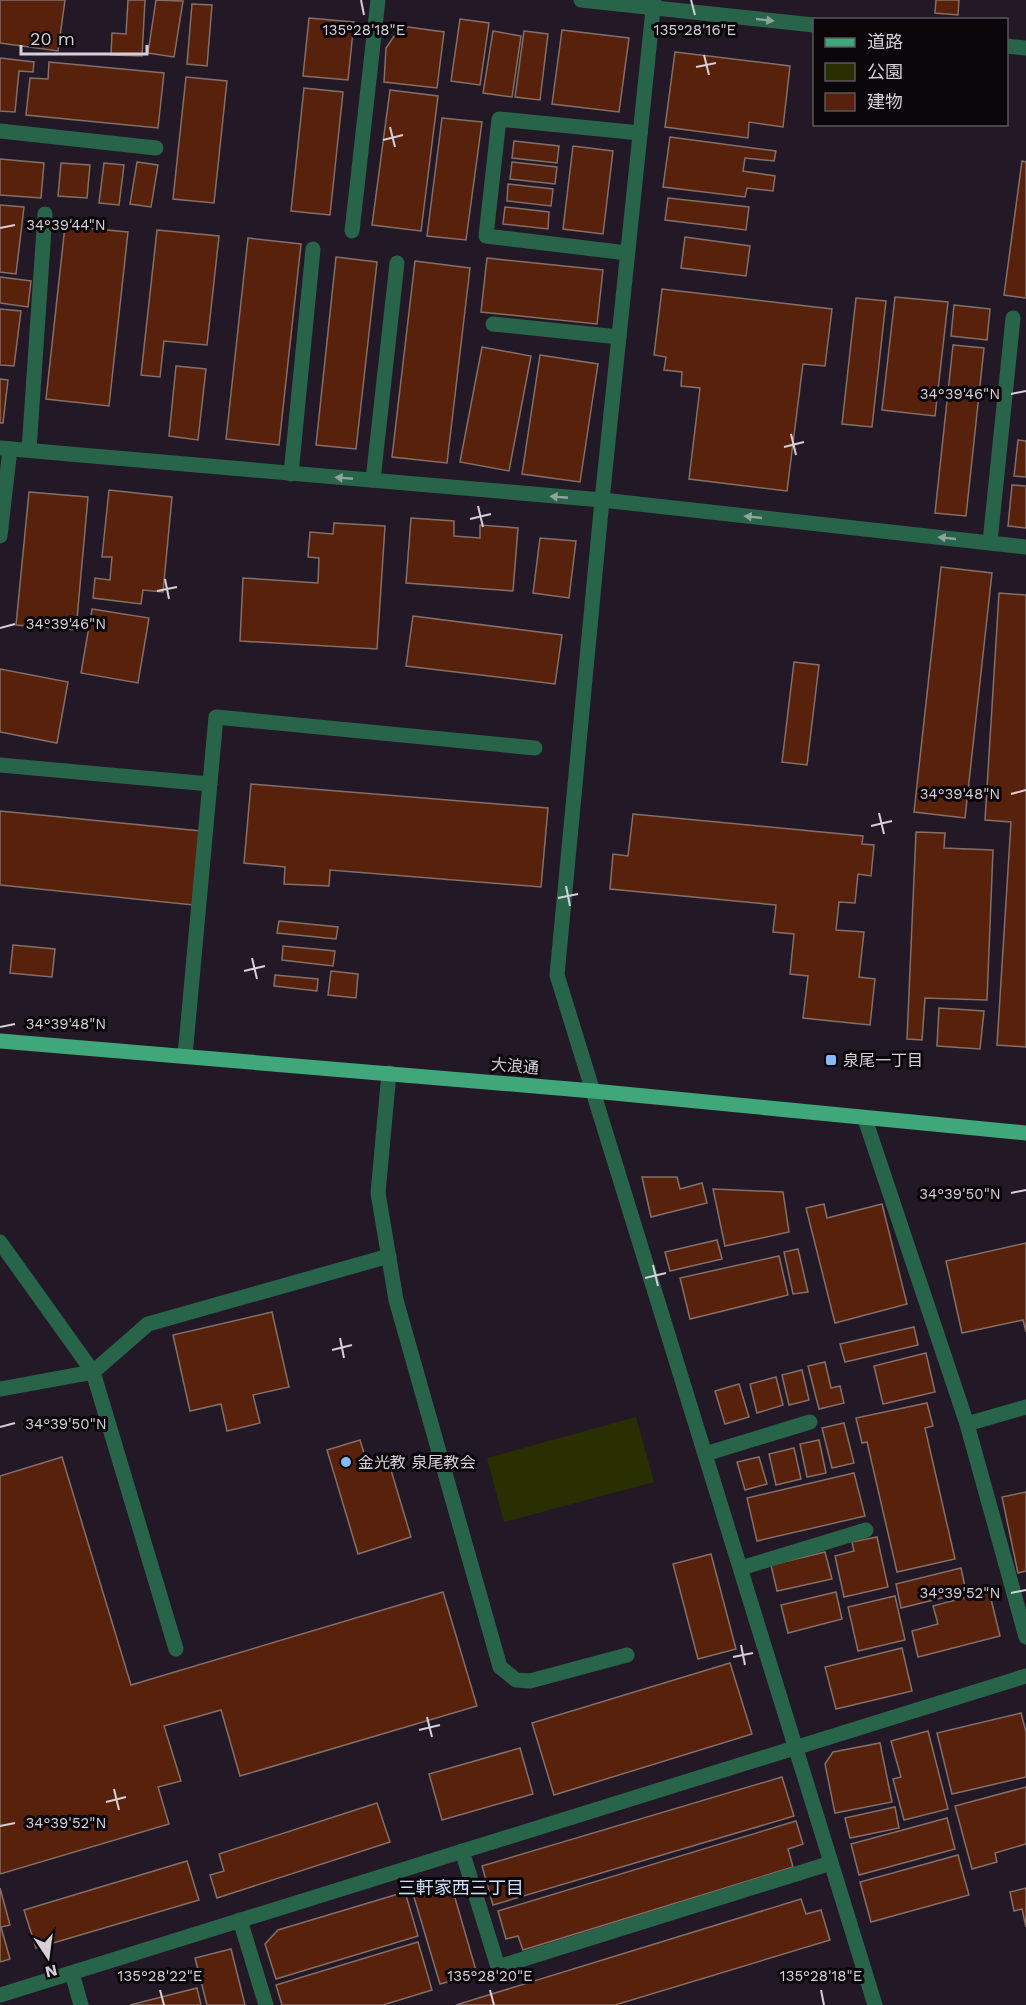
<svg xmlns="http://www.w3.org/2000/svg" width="1026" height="2005" font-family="'Work Sans','Noto Sans JP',sans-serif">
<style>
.green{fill:#292f00}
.building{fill:#58210b;stroke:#846f68;stroke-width:1.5}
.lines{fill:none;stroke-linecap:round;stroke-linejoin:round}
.minor{stroke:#28644a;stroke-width:15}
.major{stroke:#40a77b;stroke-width:15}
.oneway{fill:#90a49f}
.ticks{fill:none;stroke:#d6cfd7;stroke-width:2}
.poi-dot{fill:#86bbfb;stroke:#0a060a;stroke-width:2}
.labels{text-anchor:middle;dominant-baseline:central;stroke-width:6;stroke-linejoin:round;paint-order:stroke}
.poi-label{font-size:16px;fill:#d6cfd7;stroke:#0a060a;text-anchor:start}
.street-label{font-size:16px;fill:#d6cfd7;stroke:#0a060a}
.neighbourhood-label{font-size:18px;fill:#cce0f9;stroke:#0a060a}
.ticks-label{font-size:15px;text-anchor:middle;fill:#d6cfd7;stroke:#0a060a;stroke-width:6;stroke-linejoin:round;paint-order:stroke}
</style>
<rect width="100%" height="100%" fill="#231825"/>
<!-- green -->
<path class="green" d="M636,1417l18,65 -150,40 -17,-64z"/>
<!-- building -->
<g class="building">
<path d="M0,0h65l-7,51 -58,-8z"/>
<path d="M128,0h17l-3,56 -31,-1 1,-22 14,1z"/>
<path d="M156,0l27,1 -9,56 -26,-4z"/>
<path d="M936,0h23l-1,15 -23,-2z"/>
<path d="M192,4l20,1 -5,61 -20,-2z"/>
<path d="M309,18l45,4 -6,58 -45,-4z"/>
<path d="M460,19l29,4 -9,62 -29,-4z"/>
<path d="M401,26l43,6 -7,56 -53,-6 2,-34z"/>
<path d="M562,30l67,8 -10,74 -67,-8z"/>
<path d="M493,31l28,5 -9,61 -29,-4z"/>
<path d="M524,31l24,3 -8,66 -25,-3z"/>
<path d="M675,52l115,14 -7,61 -34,-5 -1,16 -83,-11z"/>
<path d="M0,58l34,4 -1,10 -14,-1 -4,41 -15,-1z"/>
<path d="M49,62l115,11 -6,55 -132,-13 4,-37 18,1z"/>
<path d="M186,77l41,4 -13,122 -41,-4z"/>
<path d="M304,88l39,4 -13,123 -39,-4z"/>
<path d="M390,90l48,6 -17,135 -49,-6z"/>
<path d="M442,118l40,4 -16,118 -39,-4z"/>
<path d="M670,137l106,14 -2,10 -29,-3 -2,13 32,5 -2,15 -26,-3 -2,9 -82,-10z"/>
<path d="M514,141l45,5 -2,17 -45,-5z"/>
<path d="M573,146l40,5 -10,83 -40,-5z"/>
<path d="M0,159l44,4 -3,35 -41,-3z"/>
<path d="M1022,161l4,1v136l-22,-3z"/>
<path d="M137,162l21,3 -7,42 -21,-3z"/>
<path d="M512,162l45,5 -2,17 -45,-5z"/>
<path d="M61,163l29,2 -3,33 -29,-2z"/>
<path d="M104,163l20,2 -5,40 -20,-2z"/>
<path d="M508,184l45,5 -2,17 -44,-5z"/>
<path d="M668,198l81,9 -3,23 -81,-10z"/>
<path d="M0,205l24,2 -8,67 -16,-2z"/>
<path d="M505,207l44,5 -1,17 -45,-5z"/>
<path d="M65,226l63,6 -19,174 -63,-7z"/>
<path d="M157,230l62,6 -12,109 -43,-4 -4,36 -19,-2z"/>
<path d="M685,237l65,9 -4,30 -65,-8z"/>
<path d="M248,238l53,6 -22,201 -53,-6z"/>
<path d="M336,257l41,5 -21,187 -40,-4z"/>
<path d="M487,258l116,12 -6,54 -116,-12z"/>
<path d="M415,261l55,7 -23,195 -55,-6z"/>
<path d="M0,277l31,4 -3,26 -28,-4z"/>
<path d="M662,289l170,20 -7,57 -22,-2 -16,127 -98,-12 11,-91 -19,-2 1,-14 -18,-2 2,-13 -12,-2z"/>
<path d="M895,297l53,5 -13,114 -53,-6z"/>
<path d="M856,298l30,3 -14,126 -30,-3z"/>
<path d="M954,305l36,4 -3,31 -36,-4z"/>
<path d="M0,309l21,2 -7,55 -14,-1z"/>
<path d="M953,345l31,3 -18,168 -31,-3z"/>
<path d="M482,347l49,9 -22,115 -49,-9z"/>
<path d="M540,355l58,9 -18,118 -58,-8z"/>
<path d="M176,366l30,3 -8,71 -29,-4z"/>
<path d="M0,379l8,1 -5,43h-3z"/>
<path d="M1018,440l8,1v36l-12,-1z"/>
<path d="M1012,485l14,1v42l-18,-2z"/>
<path d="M109,490l63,7 -9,95 -20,-2 -2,14 -48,-6 2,-20 15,2 2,-23h-10z"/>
<path d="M29,492l59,5 -12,133 -60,-5z"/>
<path d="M411,518l43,3v15l26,2v-13l38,3 -5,63 -107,-8z"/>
<path d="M334,523l51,3 -8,123 -137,-8 3,-63 75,5 1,-25 -11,-1 2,-25 23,2z"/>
<path d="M540,538l36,3 -7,57 -36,-5z"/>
<path d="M941,567l51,6 -27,245 -51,-6z"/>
<path d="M999,593l27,2v452l-29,-2 14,-223 -26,-2z"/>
<path d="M92,609l57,9 -11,65 -57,-10z"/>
<path d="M413,616l149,19 -7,49 -149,-18z"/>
<path d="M794,662l25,3 -12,100 -25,-3z"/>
<path d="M0,669l68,13 -11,61 -57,-11z"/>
<path d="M251,784l297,24 -7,79 -211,-17 -1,16 -45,-2 1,-17 -41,-4z"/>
<path d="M0,811l201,20 -8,74 -193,-20z"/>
<path d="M633,814l230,22 -1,8 12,1 -3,31 -13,-2 -3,29 -16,-1 -3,28 28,2 -5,45 16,2 -5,46 -67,-7 5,-42 -18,-2 4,-40 -21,-2 3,-27 -166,-16 3,-35 15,2z"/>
<path d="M916,832l29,1 -1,15 49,2 -6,150 -62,-2 -3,42 -15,-1z"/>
<path d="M279,921l59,6 -2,12 -59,-6z"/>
<path d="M13,945l42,4 -3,28 -42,-4z"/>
<path d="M283,946l52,5 -2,15 -51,-6z"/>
<path d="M331,971l27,3 -2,24 -28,-3z"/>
<path d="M275,975l43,4 -1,12 -43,-5z"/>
<path d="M939,1008l45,3 -4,38 -43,-3z"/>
<path d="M642,1177h35l3,12 22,-6 5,20 -56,14z"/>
<path d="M713,1189l70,3 6,40 -64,14z"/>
<path d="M824,1204l3,14 55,-14 25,100 -72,19 -29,-115z"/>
<path d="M717,1240l5,19 -52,12 -5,-19z"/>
<path d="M1026,1243v89l-3,-12 -61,13 -16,-72z"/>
<path d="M798,1249l10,43 -15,2 -9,-42z"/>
<path d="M779,1256l9,39 -98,24 -10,-41z"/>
<path d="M272,1312l17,75 -36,8 7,28 -33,8 -6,-27 -31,7 -17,-76z"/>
<path d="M914,1327l4,18 -73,17 -5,-18z"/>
<path d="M926,1353l9,39 -52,12 -9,-38z"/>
<path d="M825,1362l6,26 9,-2 4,17 -25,6 -11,-43z"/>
<path d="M802,1370l7,30 -20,5 -7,-30z"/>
<path d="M776,1377l7,28 -26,8 -7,-29z"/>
<path d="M739,1384l10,33 -24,7 -10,-33z"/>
<path d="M927,1403l6,23 -8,2 30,131 -58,13 -30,-130 -5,1 -6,-25z"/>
<path d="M844,1423l10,40 -22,5 -10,-40z"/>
<path d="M360,1440l8,26 20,-6 23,77 -53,17 -31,-104z"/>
<path d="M819,1440l7,33 -19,4 -7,-33z"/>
<path d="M794,1448l7,31 -25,6 -7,-31z"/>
<path d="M62,1457l69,228 312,-93 34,114 -237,70 -19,-66 -57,16 17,55 -23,6 11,37 -169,50v-398z"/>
<path d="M759,1457l8,27 -22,6 -8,-28z"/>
<path d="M854,1473l11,43 -108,25 -10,-43z"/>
<path d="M1026,1492v79l-8,2 -16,-76z"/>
<path d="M877,1537l11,50 -44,10 -9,-41 19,-5 -2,-9z"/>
<path d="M825,1552l7,27 -55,12 -6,-26z"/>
<path d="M711,1554l25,95 -38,10 -25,-95z"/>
<path d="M961,1568l5,24 -65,16 -5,-24z"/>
<path d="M989,1591l11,45 -82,21 -6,-26 26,-7 -5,-18z"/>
<path d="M836,1592l6,27 -54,14 -7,-28z"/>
<path d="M895,1596l10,44 -47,11 -10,-44z"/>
<path d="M902,1648l10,43 -76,18 -11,-42z"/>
<path d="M730,1663l22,71 -198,61 -22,-72z"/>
<path d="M1021,1713l5,19v45l-74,17 -15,-61z"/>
<path d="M928,1731l20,78 -44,11 -11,-41 8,-2 -10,-36z"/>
<path d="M880,1743l12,59 -57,11 -10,-49 8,-12z"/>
<path d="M520,1748l13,46 -91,26 -13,-46z"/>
<path d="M782,1777l12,39 -301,89 -11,-39z"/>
<path d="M1026,1787v57l-31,9 2,9 -25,7 -17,-63z"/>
<path d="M377,1803l13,39 -173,56 -7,-23 14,-4 -5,-17z"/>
<path d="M895,1807l4,21 -49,10 -5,-20z"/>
<path d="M947,1818l8,31 -96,26 -8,-31z"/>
<path d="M796,1821l7,23 -15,5 5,18 -270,83 -5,-14 -12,3 -8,-28z"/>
<path d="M958,1855l11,40 -98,27 -11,-40z"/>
<path d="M187,1861l12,39 -163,48 -12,-38z"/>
<path d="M437,1879l5,15 11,-3 24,83 -37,10 -29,-97z"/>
<path d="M0,1888l10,37 -9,2 9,32 -10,3z"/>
<path d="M1026,1888v39l-4,-18 -8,2 -4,-19z"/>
<path d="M405,1892l13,44 -142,43 -11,-35 13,-14z"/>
<path d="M801,1899l5,15 15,-4 9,30 -215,65h-159z"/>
<path d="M418,1942l14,48 -49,15h-101l-6,-20z"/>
<path d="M231,1949l14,56h-38l-12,-47z"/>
<path d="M197,1988l4,17h-71z"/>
</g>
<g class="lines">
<!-- minor -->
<g class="minor">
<path d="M581,0l233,25"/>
<path d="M654,0l-52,500 -45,475 318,1030"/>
<path d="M1006,46l20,2"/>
<path d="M0,131l156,17"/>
<path d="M352,231l26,-231"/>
<path d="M627,253l-141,-17 13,-117 141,14"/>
<path d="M493,324l126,13"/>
<path d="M0,448l602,52 424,47"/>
<path d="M29,450l16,-236"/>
<path d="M291,474l22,-225"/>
<path d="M373,480l24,-217"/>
<path d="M0,536l10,-87"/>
<path d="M990,542l23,-224"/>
<path d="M0,765l210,19"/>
<path d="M185,1056l31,-339 319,31"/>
<path d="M389,1073l-11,120 18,107 104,367 16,13 14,1 97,-26"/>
<path d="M865,1119l102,305 59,213"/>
<path d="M0,1242l93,130 83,277"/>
<path d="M0,1389l93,-17 55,-48 241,-68"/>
<path d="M967,1424l59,-17"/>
<path d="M705,1454l105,-32"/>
<path d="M741,1568l125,-38"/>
<path d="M462,1851l36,116 333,-104"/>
<path d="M240,1920l26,85"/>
<path d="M72,1973l9,32"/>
<path d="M0,1995l1026,-319"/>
</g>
<!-- major -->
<path class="major" d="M0,1041l593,50 433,42"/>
</g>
<!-- one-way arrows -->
<defs><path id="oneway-solid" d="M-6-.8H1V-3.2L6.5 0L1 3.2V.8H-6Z" transform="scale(1.5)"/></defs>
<g class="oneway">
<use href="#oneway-solid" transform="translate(765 20) rotate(6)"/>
<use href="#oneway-solid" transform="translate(344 478) rotate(-175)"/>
<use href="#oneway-solid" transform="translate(559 497) rotate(-175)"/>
<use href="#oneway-solid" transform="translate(753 517) rotate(-174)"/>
<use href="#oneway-solid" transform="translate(947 538) rotate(-174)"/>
</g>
<!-- ticks -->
<path class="ticks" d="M361,0l3,15M691,0l4,15M704,55l5,20M696,67l20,-4M390,127l5,20M383,140l20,-5M0,228l15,-3M1011,394l15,-3M791,434l5,21M784,447l20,-5M478,506l5,21M470,519l21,-5M165,579l4,20M157,591l20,-4M0,628l15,-4M1011,794l15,-4M879,813l5,21M871,826l21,-5M566,886l4,20M558,898l20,-4M252,958l5,21M244,971l21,-5M0,1027l15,-3M1011,1193l15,-3M653,1265l5,21M645,1278l21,-5M340,1338l4,20M332,1350l20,-5M0,1427l15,-4M1011,1593l15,-3M741,1645l4,20M733,1657l20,-4M427,1717l5,20M419,1730l21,-5M114,1789l5,21M106,1802l20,-5M0,1826l15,-3M160,1990l4,15M490,1990l4,15M821,1990l3,15"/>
<!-- markers -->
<g class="poi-dot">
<rect x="825" y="1054" width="12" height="12" rx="3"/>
<circle cx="346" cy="1462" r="6"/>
</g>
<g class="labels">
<!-- poi labels -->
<g class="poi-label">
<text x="843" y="1060">泉尾一丁目</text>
<text x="358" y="1462">金光教 泉尾教会</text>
</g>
<!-- street labels -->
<g class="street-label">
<text transform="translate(515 1066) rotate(5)">大浪通</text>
</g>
<!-- neighbourhood labels -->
<g class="neighbourhood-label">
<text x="461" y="1887">三軒家西三丁目</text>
</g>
</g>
<g class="ticks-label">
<text x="364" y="35">135°28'18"E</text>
<text x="695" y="35">135°28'16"E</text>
<text x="66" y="230">34°39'44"N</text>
<text x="960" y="399">34°39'46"N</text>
<text x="66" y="629">34°39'46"N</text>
<text x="960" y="799">34°39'48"N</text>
<text x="66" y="1029">34°39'48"N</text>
<text x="960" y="1199">34°39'50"N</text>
<text x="66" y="1429">34°39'50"N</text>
<text x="960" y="1598">34°39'52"N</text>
<text x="66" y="1828">34°39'52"N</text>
<text x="160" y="1981">135°28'22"E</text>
<text x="490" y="1981">135°28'20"E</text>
<text x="821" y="1981">135°28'18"E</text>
</g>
<!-- legend -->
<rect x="813" y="18" width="195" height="108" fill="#0a060a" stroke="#5c565c" stroke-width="1.5"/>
<rect x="825" y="38" width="30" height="9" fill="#40a77b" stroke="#5c565c" stroke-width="1.5"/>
<text x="867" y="48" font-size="18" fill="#d6cfd7">道路</text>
<rect x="825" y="63" width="30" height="18" fill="#292f00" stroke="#5c565c" stroke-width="1.5"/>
<text x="867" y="78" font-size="18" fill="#d6cfd7">公園</text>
<rect x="825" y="93" width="30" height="18" fill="#58210b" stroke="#5c565c" stroke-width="1.5"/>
<text x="867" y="108" font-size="18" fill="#d6cfd7">建物</text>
<!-- north arrow -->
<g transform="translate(48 1957) rotate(167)" stroke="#0a060a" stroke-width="4.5" paint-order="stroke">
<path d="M0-4.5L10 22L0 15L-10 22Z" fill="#d6cfd7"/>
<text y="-9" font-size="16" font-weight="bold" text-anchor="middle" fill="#d6cfd7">N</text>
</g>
<!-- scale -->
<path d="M21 45v9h126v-9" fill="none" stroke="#d6cfd7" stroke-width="3"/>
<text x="30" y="45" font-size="18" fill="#d6cfd7" stroke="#0a060a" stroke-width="4.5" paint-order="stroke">20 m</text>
</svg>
